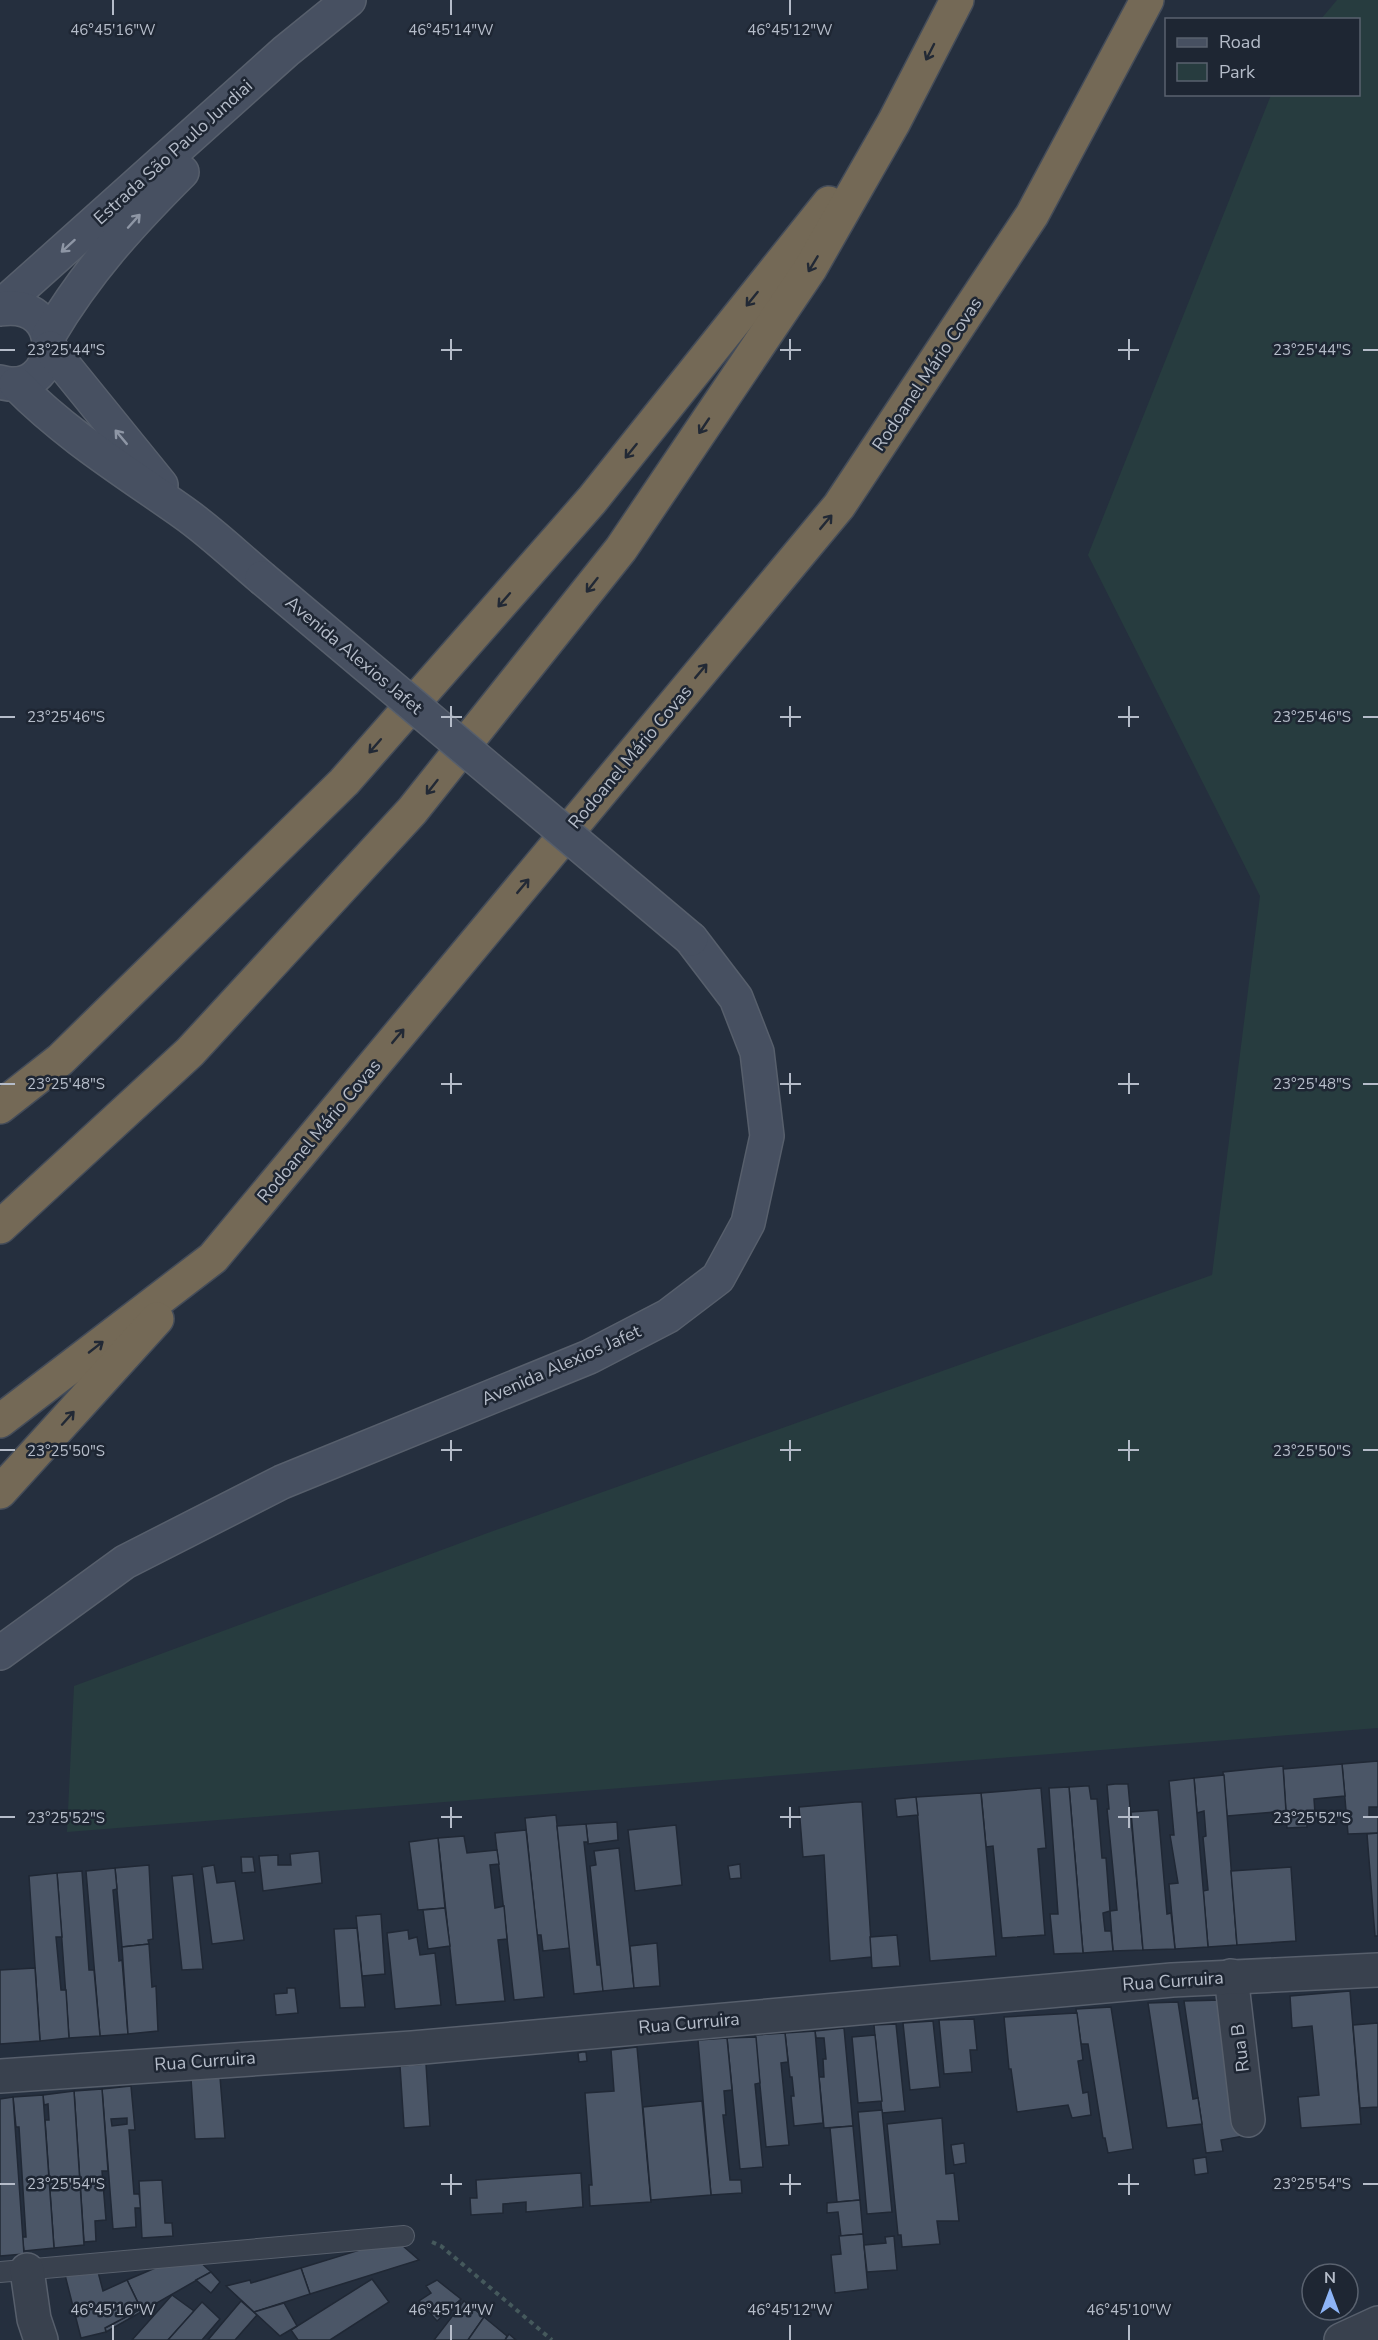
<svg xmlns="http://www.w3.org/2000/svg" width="1378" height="2340" font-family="'Nunito Sans',sans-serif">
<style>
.green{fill:#273c3f}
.building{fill:#4b5667;stroke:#202835;stroke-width:1.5;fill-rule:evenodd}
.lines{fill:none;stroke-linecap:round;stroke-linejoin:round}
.service-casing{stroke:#575f6c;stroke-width:22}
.minor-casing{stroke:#575f6c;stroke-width:36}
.secondary-casing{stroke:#575f6c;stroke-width:36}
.motorway-casing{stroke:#444c59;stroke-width:36}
.path{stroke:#45595c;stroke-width:4;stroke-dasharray:4.5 4.5;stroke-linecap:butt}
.service{stroke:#39414e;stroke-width:20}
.minor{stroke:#39414e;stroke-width:33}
.secondary{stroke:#475061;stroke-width:33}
.motorway{stroke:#746956;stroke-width:33}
.secondary-bridge-casing{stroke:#575f6c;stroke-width:36;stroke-linecap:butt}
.secondary-bridge{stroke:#475061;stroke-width:33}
.oneway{stroke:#222935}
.oneway2{stroke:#8e96a5}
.ticks{fill:none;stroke:#b5bcc9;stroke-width:2}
.labels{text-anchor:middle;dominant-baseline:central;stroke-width:5;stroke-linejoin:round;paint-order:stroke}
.street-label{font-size:18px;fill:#b5bcc9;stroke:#1e2633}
.ticks-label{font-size:15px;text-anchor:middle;fill:#b5bcc9;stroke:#1e2633;stroke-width:5;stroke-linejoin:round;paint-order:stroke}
</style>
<rect width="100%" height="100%" fill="#252f3e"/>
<!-- green -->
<path class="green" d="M1337,0h41v1728l-1311,104 7,-146 419,-155 719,-256 48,-379 -172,-341 183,-460 87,-1v-74l-37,-1z"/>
<!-- building -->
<g class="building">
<path d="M1378,1761v46h-9v10h9v16l-30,1 -6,-70z"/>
<path d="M1342,1764l3,32 -31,3 1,14 -9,1 1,13 -20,1 -4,-59z"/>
<path d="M1283,1766l3,45 -59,5 -4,-44z"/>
<path d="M1224,1775l13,170 -29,2 -5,-56 5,-1 -5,-53 3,-1 -2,-25 -7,2 -3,-35z"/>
<path d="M1194,1778l14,169 -33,2 -6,-65 9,-1 -8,-48h4l-5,-54z"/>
<path d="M1115,1784h13l15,166 -30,1 -3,-40 7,-1 -10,-101h2l-2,-24z"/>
<path d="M1085,1786h4l2,13h6l5,59h4l4,53 -7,2 2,18h6l2,20 -30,2 -14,-166z"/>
<path d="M1069,1787l14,166 -29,1 -4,-40h8l-9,-126z"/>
<path d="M1041,1788l5,60 -8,1 7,86 -43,3 -9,-92 -7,1 -5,-54z"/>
<path d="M981,1793l15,163 -66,5 -14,-164z"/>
<path d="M916,1797l2,18 -21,2 -2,-18z"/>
<path d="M855,1802h7l10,155 -42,4 -6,-106 -21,2 -4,-50z"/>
<path d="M1158,1810l9,104 4,-1 4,36 -32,1 -12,-138z"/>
<path d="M556,1815l14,133 -27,3 -2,-16h-4l-12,-117z"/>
<path d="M617,1822l1,18 -30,4 -2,-20z"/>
<path d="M586,1824l2,18h-4l13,123h4l2,26 -29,3 -17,-168z"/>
<path d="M676,1825l6,60 -47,6 -7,-61z"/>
<path d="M526,1830l18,167 -30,3 -19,-167z"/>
<path d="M1378,1833v103h-3l-8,-102z"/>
<path d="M464,1836l3,17 30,-3 2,14 -9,1 5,43 9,-2 3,33 -9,1 7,61 -49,4 -18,-167z"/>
<path d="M438,1838l7,70 -27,2 -9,-68z"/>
<path d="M619,1848l15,140 -31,3 -13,-125 6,-1 -2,-14z"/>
<path d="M319,1851l3,32 -59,8 -4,-35 19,-1v10h13l-1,-11z"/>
<path d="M241,1857h12l2,15 -13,1z"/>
<path d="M740,1864l1,14 -11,1 -2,-13z"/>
<path d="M149,1865l4,74 -5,1 1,4 -27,3 -7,-79z"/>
<path d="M214,1865l3,18 18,-2 9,59 -32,4 -10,-77z"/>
<path d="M1291,1867l5,74 -59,4 -6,-74z"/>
<path d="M115,1868l2,21 -4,1 6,71 3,-1 6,74 -28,2 -14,-165z"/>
<path d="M82,1871l7,99h5l6,66 -31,2 -12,-165z"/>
<path d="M57,1873l5,64h-6l5,53h5l3,48 -29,3 -11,-165z"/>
<path d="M193,1874l10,95 -21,1 -10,-94z"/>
<path d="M445,1908l5,38 -22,3 -5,-39z"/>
<path d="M381,1914l4,60 -23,2 -6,-60z"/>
<path d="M357,1928l8,79 -25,1 -6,-79z"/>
<path d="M408,1930l1,9 8,-2 3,18 15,-2 6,52 -46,4 -8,-76z"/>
<path d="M897,1935l3,31 -28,2 -2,-31z"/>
<path d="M657,1943l3,43 -26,2 -4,-42z"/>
<path d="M149,1944l3,43 4,-1 2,45 -30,3 -6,-87z"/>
<path d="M35,1968l5,73 -40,3v-74z"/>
<path d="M287,1988h8l3,25 -22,2 -2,-21 13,-1z"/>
<path d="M1350,1991l11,133 -60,4 -3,-31 21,-2 -7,-69 -20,2 -2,-32z"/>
<path d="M1222,2000l22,136 -23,4 2,11 -17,2 -22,-152z"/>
<path d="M1178,2002l15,97 5,-1 4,26 -35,4 -19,-125z"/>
<path d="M1111,2007l22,142 -25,4 -3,-15h-2l-15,-94h-7l-5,-35z"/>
<path d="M1077,2013l6,47 -5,1 5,32 5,-1 3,23 -19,3 -4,-13 -51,7 -6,-43h-2l-5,-52z"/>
<path d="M974,2019l3,31h-7l2,22 -28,2 -5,-54z"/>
<path d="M933,2021l7,66 -30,3 -7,-67z"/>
<path d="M1378,2023v84l-18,1 -7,-83z"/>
<path d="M896,2024l9,87 -23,2 -8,-88z"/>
<path d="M844,2028l9,98 -29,2 -5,-51h5l-1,-18h3l-2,-21h-8l-1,-7z"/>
<path d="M815,2031l8,92 -29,3 -3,-30h3l-2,-19h-2l-5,-44z"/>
<path d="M785,2033l3,29 -7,1 8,82 -23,2 -11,-112z"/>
<path d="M875,2035l7,66 -24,2 -6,-66z"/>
<path d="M756,2037l4,46 -5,1 8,83 -23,2 -13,-131z"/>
<path d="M727,2038l5,52 -8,1 2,24h-3l7,65h11l1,13 -31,2 -13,-155z"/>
<path d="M637,2047l14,155 -61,4 -1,-21h3l-7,-92 29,-2 -3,-41z"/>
<path d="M582,2052h4l1,9 -8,1 -1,-9z"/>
<path d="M426,2064l4,62 -26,2 -4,-62z"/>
<path d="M220,2077l5,61 -30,1 -4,-60z"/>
<path d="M131,2086l4,44h-6l5,64h5l2,14h-6l1,19 -23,2 -11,-140zM127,2118v6l-15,2 -1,-7z"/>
<path d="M102,2089l6,82h-6l4,49 -11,1 1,20 -12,1 -10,-151z"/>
<path d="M74,2091l10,154 -30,3 -9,-128h4l-1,-16 -4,1 -1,-10z"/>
<path d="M43,2095l11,153 -30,3 -2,-14h4l-7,-110h-3l-3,-30z"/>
<path d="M13,2097l11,157 -24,2v-157z"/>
<path d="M702,2101l9,94 -60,5 -8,-93z"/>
<path d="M882,2110l10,102 -25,2 -9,-102z"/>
<path d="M942,2118l4,56 8,-1 5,48h-22l3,23 -38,3 -1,-12h-3l-11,-111z"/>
<path d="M853,2126l7,74 -23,2 -7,-74z"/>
<path d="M964,2143l2,20 -12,2 -3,-20z"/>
<path d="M1206,2157l2,16 -13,2 -2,-16z"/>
<path d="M581,2173l2,34 -57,5v-10l-23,2v9l-32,2 -1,-17h7l-1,-18z"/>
<path d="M162,2180l3,43h7l1,13 -31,2 -3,-57z"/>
<path d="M860,2200l3,34 -22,2 -3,-24 -11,1v-10z"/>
<path d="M863,2234l5,55 -33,4 -4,-38 10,-1 -2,-18z"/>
<path d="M894,2236l3,34 -30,2 -3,-27 22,-2 -1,-6z"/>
<path d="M395,2239l24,21 -109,34 -9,-26z"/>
<path d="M196,2258l15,14 -105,60 -1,-4 36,-19 -14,-29 40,-17z"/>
<path d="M97,2268l6,23 24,-11 14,29 -36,19 1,4 -25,6 -17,-67z"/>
<path d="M301,2268l9,26 -56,18 -28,-26 24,-6 1,3z"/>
<path d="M211,2272l9,10 -9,11 -15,-13z"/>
<path d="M372,2279l17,23 -59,38h-32l-7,-10z"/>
<path d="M437,2280l24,19 -24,22 -18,-20 12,-8 -5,-7z"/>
<path d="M172,2295l22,16 -26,29h-36z"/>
<path d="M241,2301l16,14 -22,25h-27z"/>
<path d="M464,2301l20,16 -16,23h-34z"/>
<path d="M202,2302l18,17 -18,21h-34z"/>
<path d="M284,2303l13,23 -17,10 -26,-24z"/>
<path d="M484,2317l23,19 -2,4h-37z"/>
<path d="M509,2334l7,6h-11z"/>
</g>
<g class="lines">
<!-- service casing -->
<g class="service-casing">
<path id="service" d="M0,2272l404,-36"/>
</g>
<!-- minor casing -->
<g class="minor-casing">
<g id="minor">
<path d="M1231,1976l17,144"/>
<path d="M0,2076l412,-28 760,-68 206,-10"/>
<path d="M27,2270l7,49 7,21"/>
<path d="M1341,2340l37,-17"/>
</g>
</g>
<!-- secondary casing -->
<g class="secondary-casing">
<g id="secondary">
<path d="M0,307l286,-256 63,-51"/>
<path d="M0,309c71,-11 59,91 0,73"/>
<path d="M49,335c38,-64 81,-111 133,-163"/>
<path d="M50,348l111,137"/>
<path d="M16,384c50,51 110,88 168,129 27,19 52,43 78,65"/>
<path d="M0,1653l125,-91 157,-80 307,-125 79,-41 50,-38 30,-55 19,-87 -10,-84 -21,-54 -45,-59"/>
</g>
</g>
<!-- motorway casing -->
<g class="motorway-casing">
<g id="motorway">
<path d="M0,1107l60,-47 284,-278 248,-282 237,-297"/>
<path d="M0,1227l190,-175 222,-241 209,-262 189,-280 84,-147 63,-122"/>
<path d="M0,1421l213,-163 626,-752 193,-291 115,-215"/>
<path d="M0,1492l157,-173"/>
</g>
</g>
<!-- path -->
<path class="path" d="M432,2242l9,4 111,94"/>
<!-- service -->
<use href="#service" class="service"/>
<!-- minor -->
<use href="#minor" class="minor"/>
<!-- secondary -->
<use href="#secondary" class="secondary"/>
<!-- motorway -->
<use href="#motorway" class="motorway"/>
<!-- secondary-bridge casing -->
<g class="secondary-bridge-casing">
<path id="secondary-bridge" d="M262,578l429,361"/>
</g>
<!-- secondary-bridge -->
<use href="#secondary-bridge" class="secondary-bridge"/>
</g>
<!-- one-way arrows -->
<defs><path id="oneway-shaft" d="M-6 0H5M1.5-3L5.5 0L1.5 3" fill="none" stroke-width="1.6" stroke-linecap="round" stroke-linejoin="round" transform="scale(1.5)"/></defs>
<g class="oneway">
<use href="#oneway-shaft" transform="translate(930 52) rotate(117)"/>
<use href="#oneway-shaft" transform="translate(813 264) rotate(121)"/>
<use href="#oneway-shaft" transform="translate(752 299) rotate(129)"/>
<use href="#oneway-shaft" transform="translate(704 426) rotate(124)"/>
<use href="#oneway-shaft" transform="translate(631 451) rotate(129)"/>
<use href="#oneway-shaft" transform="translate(826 522) rotate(-50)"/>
<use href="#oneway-shaft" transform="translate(592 585) rotate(128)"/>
<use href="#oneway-shaft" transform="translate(504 600) rotate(131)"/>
<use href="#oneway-shaft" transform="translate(701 671) rotate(-50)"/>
<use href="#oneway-shaft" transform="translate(375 746) rotate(131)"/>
<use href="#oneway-shaft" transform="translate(432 787) rotate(128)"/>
<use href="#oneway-shaft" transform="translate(523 886) rotate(-50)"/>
<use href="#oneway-shaft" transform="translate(398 1036) rotate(-50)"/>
<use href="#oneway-shaft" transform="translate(96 1347) rotate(-38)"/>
<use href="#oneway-shaft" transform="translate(68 1418) rotate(-48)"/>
</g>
<g class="oneway2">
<use href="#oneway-shaft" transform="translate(134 221) rotate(-48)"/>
<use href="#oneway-shaft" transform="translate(68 246) rotate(138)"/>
<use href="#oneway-shaft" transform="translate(121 437) rotate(-130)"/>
</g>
<!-- ticks -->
<path class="ticks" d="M113,0v15M451,0v15M790,0v15M451,339v21M790,339v21M1129,339v21M0,350h15M441,350h21M780,350h21M1118,350h21M1363,350h15M451,706v21M790,706v21M1129,706v21M0,717h15M441,717h21M780,717h21M1118,717h21M1363,717h15M451,1073v21M790,1073v21M1129,1073v21M0,1084h15M441,1084h21M780,1084h21M1118,1084h21M1363,1084h15M451,1440v21M790,1440v21M1129,1440v21M0,1450h15M441,1450h21M780,1450h21M1118,1450h21M1363,1450h15M451,1807v21M790,1807v21M1129,1807v21M0,1817h15M441,1817h21M780,1817h21M1118,1817h21M1363,1817h15M451,2174v21M790,2174v21M1129,2174v21M0,2184h15M441,2184h21M780,2184h21M1118,2184h21M1363,2184h15M113,2325v15M451,2325v15M790,2325v15M1129,2325v15"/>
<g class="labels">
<!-- street labels -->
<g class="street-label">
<text transform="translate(173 152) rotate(-42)">Estrada São Paulo Jundiai</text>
<text transform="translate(927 374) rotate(-56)">Rodoanel Mário Covas</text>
<text transform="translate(354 655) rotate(40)">Avenida Alexios Jafet</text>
<text transform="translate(630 757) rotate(-50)">Rodoanel Mário Covas</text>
<text transform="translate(319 1131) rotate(-50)">Rodoanel Mário Covas</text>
<text transform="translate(561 1365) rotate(-24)">Avenida Alexios Jafet</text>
<text transform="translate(1173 1981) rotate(-4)">Rua Curruira</text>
<text transform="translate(689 2023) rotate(-5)">Rua Curruira</text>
<text transform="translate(1240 2048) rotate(-97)">Rua B</text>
<text transform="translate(205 2061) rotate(-4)">Rua Curruira</text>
</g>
</g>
<g class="ticks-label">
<text x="113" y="35">46°45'16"W</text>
<text x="451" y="35">46°45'14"W</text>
<text x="790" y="35">46°45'12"W</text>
<text x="66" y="355">23°25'44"S</text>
<text x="1312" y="355">23°25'44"S</text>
<text x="66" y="722">23°25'46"S</text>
<text x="1312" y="722">23°25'46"S</text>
<text x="66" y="1089">23°25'48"S</text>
<text x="1312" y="1089">23°25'48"S</text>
<text x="66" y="1456">23°25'50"S</text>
<text x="1312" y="1456">23°25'50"S</text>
<text x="66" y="1823">23°25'52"S</text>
<text x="1312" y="1823">23°25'52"S</text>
<text x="66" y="2189">23°25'54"S</text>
<text x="1312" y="2189">23°25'54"S</text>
<text x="113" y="2315">46°45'16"W</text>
<text x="451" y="2315">46°45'14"W</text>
<text x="790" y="2315">46°45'12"W</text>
<text x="1129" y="2315">46°45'10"W</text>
</g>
<!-- legend -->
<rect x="1165" y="18" width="195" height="78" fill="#1e2633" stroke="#5a626f" stroke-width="1.5"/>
<rect x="1177" y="38" width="30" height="9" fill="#475061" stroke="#5a626f" stroke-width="1.5"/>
<text x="1219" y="48" font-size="18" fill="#b5bcc9">Road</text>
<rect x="1177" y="63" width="30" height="18" fill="#273c3f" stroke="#5a626f" stroke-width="1.5"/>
<text x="1219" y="78" font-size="18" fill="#b5bcc9">Park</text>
<!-- north arrow -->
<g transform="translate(1330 2292)"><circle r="28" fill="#1e2633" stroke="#5a626f" stroke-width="1.5"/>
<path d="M0-4.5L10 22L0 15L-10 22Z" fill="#8db4f6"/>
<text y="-9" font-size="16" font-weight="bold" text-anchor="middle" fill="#b5bcc9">N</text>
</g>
</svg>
